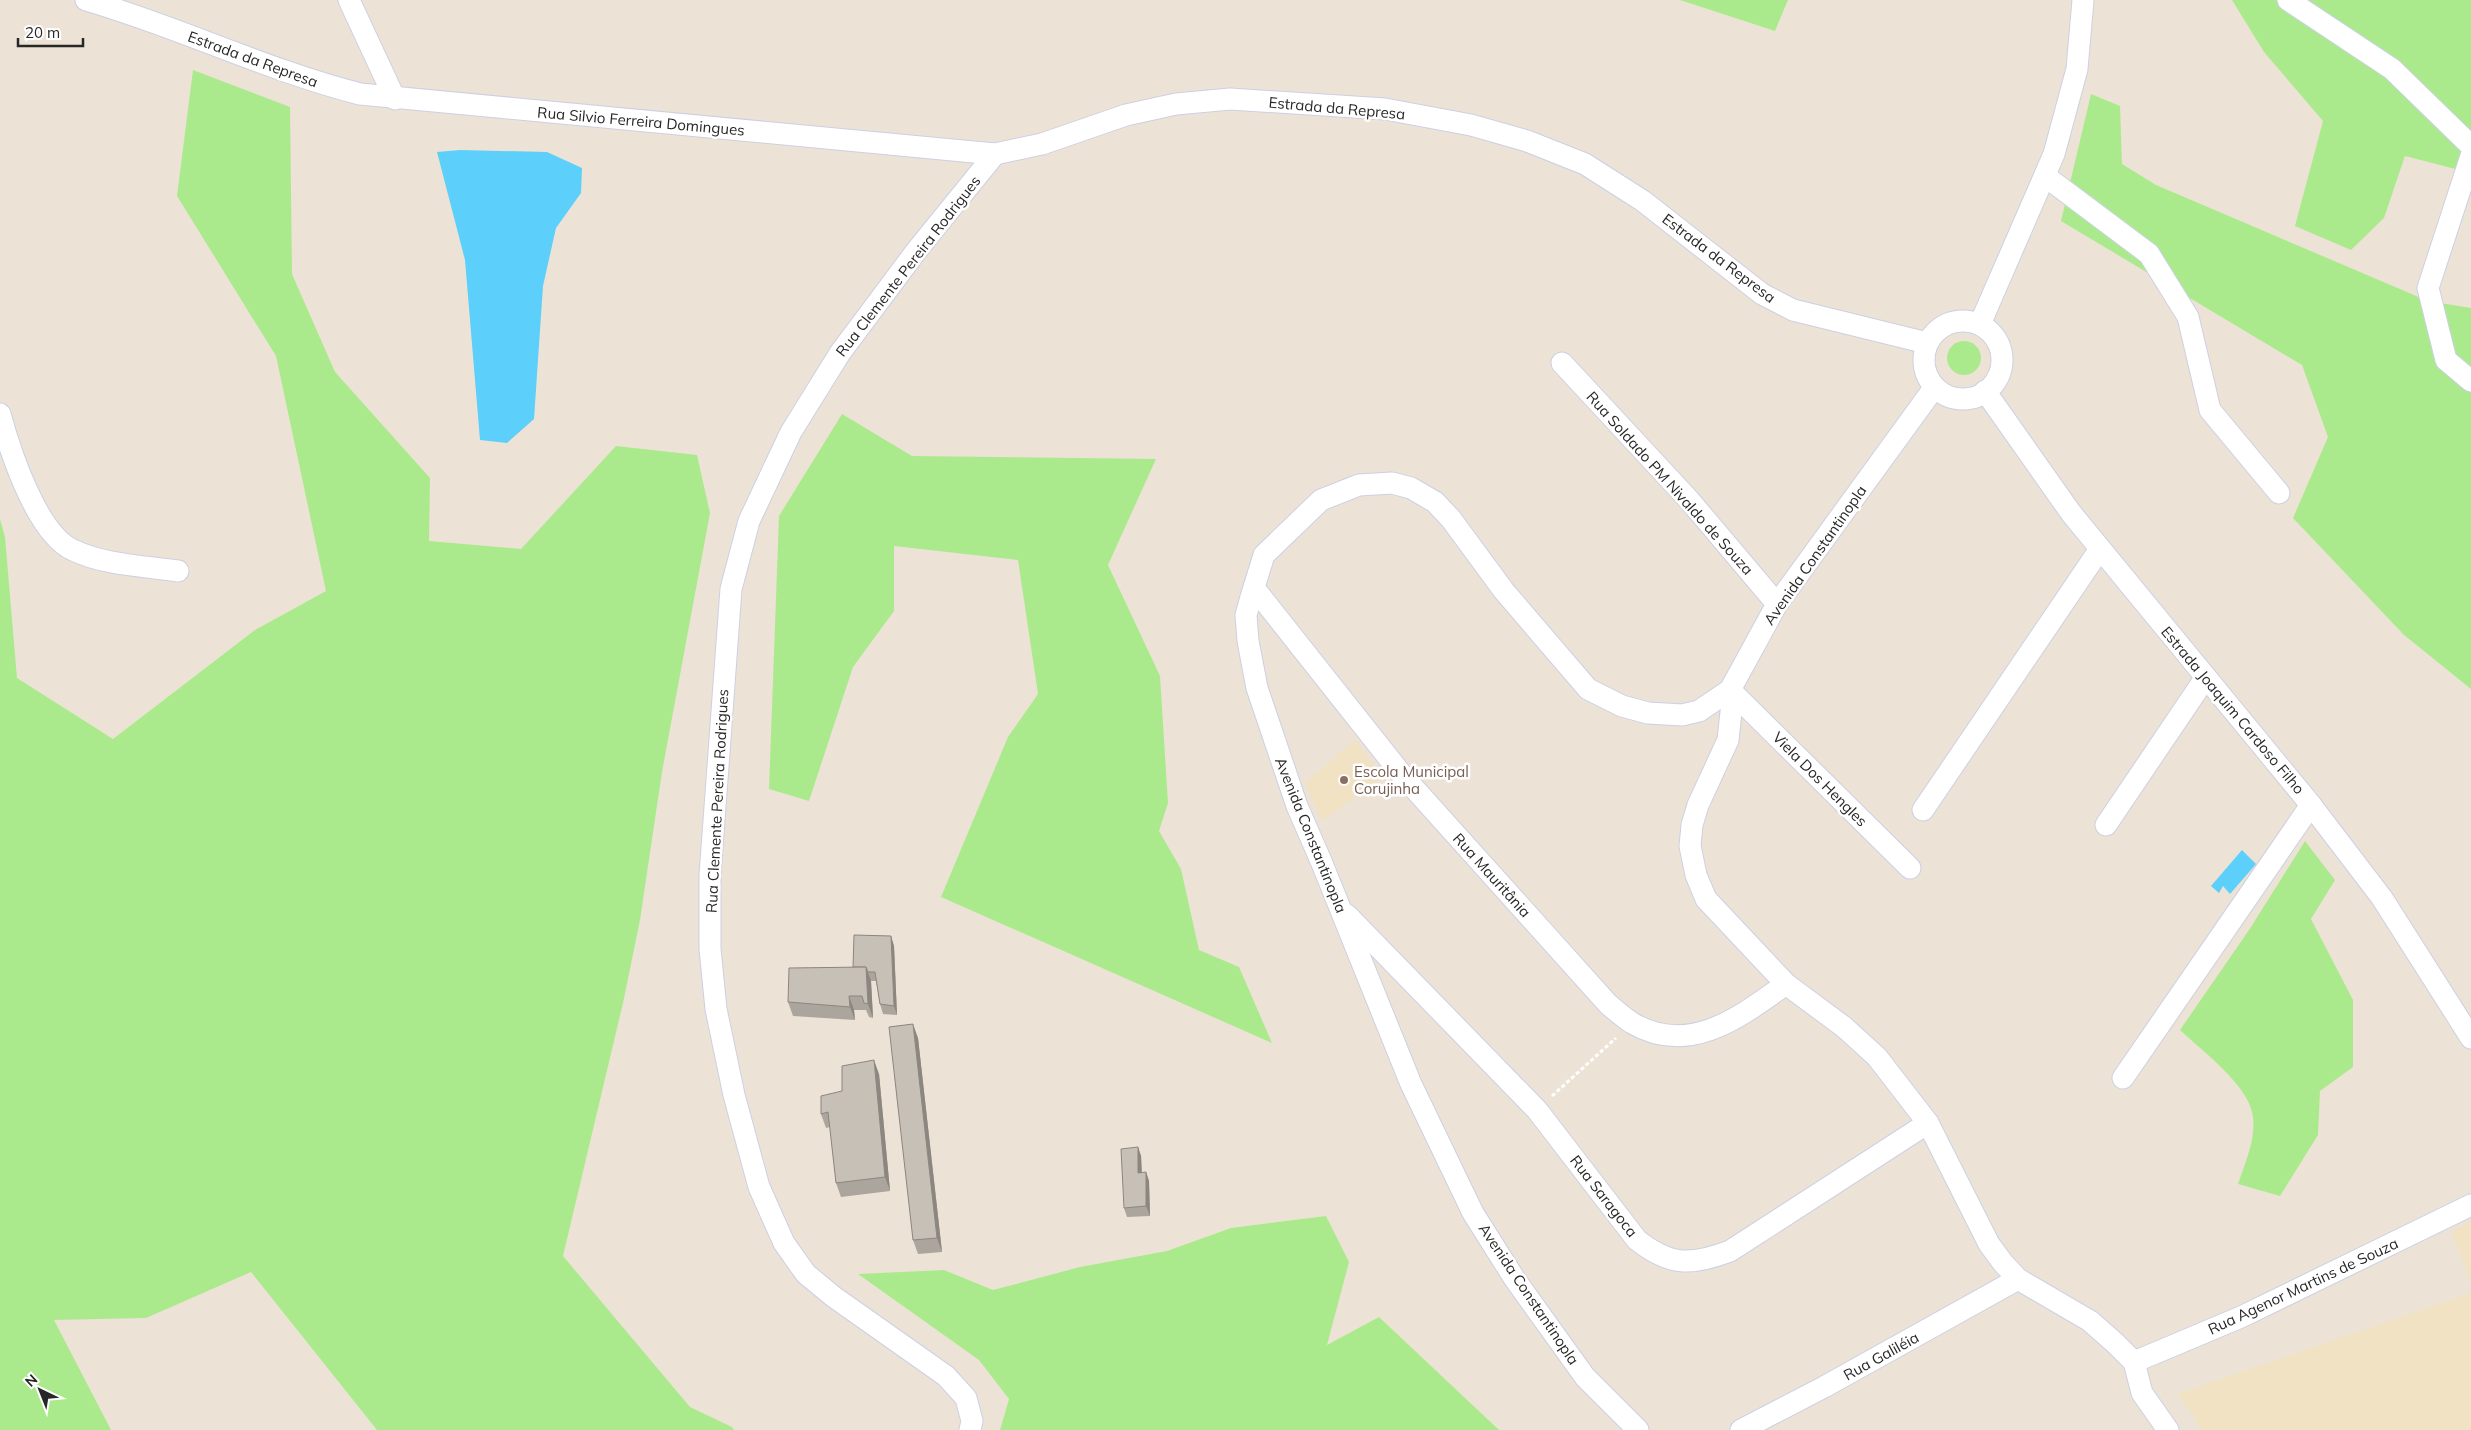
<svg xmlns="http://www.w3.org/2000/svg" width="2471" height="1430" font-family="Mulish,sans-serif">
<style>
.education{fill:#f0e2c3}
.green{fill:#abea8c}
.water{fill:#5cd0fb}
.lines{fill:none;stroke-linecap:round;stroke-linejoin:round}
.minor-casing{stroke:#ccd0e3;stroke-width:23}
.path{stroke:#fff;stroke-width:3;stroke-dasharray:4 2.5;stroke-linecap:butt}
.minor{stroke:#fff;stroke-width:21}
.wall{fill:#aba59d}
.shaded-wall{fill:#8b8680}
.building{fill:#c7c0b7;stroke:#8b8680}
.education-dot{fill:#8d6e63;stroke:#fff;stroke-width:2}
.labels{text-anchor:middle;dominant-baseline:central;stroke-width:5;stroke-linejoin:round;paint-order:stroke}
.street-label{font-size:15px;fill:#272727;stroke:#fff}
.education-label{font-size:15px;fill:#785e54;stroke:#fff;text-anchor:start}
</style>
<rect width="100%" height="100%" fill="#ece3d6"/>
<!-- education -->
<g class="education">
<path d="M1355,740l27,37 -60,44 -17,-38z"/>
<path d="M2471,1222v60l-20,-51z"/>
<path d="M2471,1293v137h-269l-24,-36z"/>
</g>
<!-- green -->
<g class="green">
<path d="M1680,0h108l-13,31z"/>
<path d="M2232,0h239v173l-66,-17 -21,62 -33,32 -56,-24 28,-105 -59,-69z"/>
<path d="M193,70l97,37 2,167 43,98 95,106 -1,63 92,8 95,-103 81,9 13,58 -48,259 -22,148 -17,83 -60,253 127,151 42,20 2,3h-357l-126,-158 -105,46 -92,2 57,110h-111v-911l5,18 12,141 96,61 142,-109 71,-39 -50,-235 -99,-160z"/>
<path d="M2091,94l29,12 2,58 34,21 272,116 43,7v381l-67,-54 -111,-117 35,-81 -26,-72 -241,-144z"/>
<circle cx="1964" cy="358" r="17"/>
<path d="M842,414l70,42 244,3 -48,106 52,111 8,127 -9,28 22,38 18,81 40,17 33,76 -331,-146 67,-160 30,-43 -20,-134 -124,-14v65l-41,56 -44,134 -40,-12 10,-273z"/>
<path d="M2305,841l30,39 -24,39 42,81v67l-33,24 -2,44 -38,61 -42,-12c7,-21 18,-45 15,-67 -3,-31 -51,-66 -73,-87l69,-100z"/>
<path d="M1326,1216l23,46 -22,83 52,-28 120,113h-499l9,-31 -30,-39 -121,-86 86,-4 49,20 87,-23 87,-16 64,-23z"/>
</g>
<!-- water -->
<g class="water">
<path d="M460,150l87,2 35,16 -1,25 -25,35 -13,58 -9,133 -27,24 -27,-3 -15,-180 -28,-108z"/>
<path d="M2242,850l14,14 -26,30 -7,-8 -4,7 -8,-7z"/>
</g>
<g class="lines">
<!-- minor casing -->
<g class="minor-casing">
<g id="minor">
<path d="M86,0c93,27 180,70 274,94l635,60 47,-10 84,-29 50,-11 54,-5 155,10 86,16 56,16 58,23 58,37 119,93 31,16 134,33"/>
<path d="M349,0l46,99"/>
<path d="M2288,0l104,69 79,77"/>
<path d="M2471,156l-43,132 18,72 25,21"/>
<path d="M2045,176l104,78 39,63 22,93 69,83"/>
<circle cx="1963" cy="360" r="39"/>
<path d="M1980,324l74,-170 23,-85 6,-69"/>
<path d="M1562,363l128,138 87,103"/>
<path d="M1985,391l86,122 240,292 71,93 89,140"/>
<path d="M0,414c10,37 37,120 73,136 31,15 71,16 105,21"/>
<path d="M1254,588l149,188 205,228c8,7 16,14 24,19 58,34 109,-7 154,-39"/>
<path d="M1730,690l180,178"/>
<path d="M1733,693l-5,47 -30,65 -6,20 -2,21 6,29 10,24 80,85 58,43 33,30 51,66 61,121 14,19 15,16 72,42 25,22 19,19 8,31 26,37"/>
<path d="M1923,810l177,-261"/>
<path d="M2106,825l100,-148"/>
<path d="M1347,915l190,195 100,130c33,26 54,26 93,11l198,-128"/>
<path d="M2123,1078l188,-273"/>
<path d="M2134,1362l107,-45 230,-112"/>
<path d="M970,1430l2,-9 -6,-23 -20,-22 -112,-79 -28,-23 -22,-31 -25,-56 -25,-92 -18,-86 -6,-60v-74l21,-286 18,-68 42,-89 49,-79 77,-103 78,-96"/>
<path d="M1638,1430l-53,-53 -71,-99 -41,-65 -62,-129 -90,-223 -24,-55 -40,-118 -9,-47 -2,-26 5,-18 13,-42 57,-55 38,-15 33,-2 19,5 24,14 16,17 53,72 84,98 34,17 26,7 34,2 17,-4 31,-21 47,-86 157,-216"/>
<path d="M1741,1430l83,-43 194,-108"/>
</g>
</g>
<!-- path -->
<path class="path" d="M1552,1096l64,-58"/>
<!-- minor -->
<use href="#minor" class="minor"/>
</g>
<!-- wall -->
<g class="wall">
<path d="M891,936l3,10 3,69 -14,-1 -3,-10 -4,-23h-5l2,37 -4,-1 -3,-7h-12l1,10 -62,-4 -5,-14 65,-35z"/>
<path d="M918,1038l24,214 -24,2 -5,-14z"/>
<path d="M879,1074l11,117 -49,6 -5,-14 -6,-56 -4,1 -5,-14 21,-23z"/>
<path d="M1138,1147l3,9 1,17 4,-1 3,9 1,35 -23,1 -3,-9z"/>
</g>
<!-- shaded-wall -->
<g class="shaded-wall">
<path d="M891,936l3,10 3,69 -3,-9z"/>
<path d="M866,967l5,14 2,37 -5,-14z"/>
<path d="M849,996l5,14 1,10 -5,-13z"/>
<path d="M913,1024l5,14 24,214 -5,-14z"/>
<path d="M874,1060l5,14 11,117 -5,-14z"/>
<path d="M1138,1147l3,9 1,26 -4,-9z"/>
<path d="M1146,1172l3,9 1,35 -4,-10z"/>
</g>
<!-- building -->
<g class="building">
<path d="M854,935l37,1 3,70 -14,-2 -5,-32h-7l-2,-5h-13z"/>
<path d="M866,967l2,37 -4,-1 -2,-7h-13l1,11 -62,-5 1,-34z"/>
<path d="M913,1024l24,214 -24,2 -24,-213z"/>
<path d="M874,1060l11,117 -49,6 -8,-71 -7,2v-18l21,-5v-25z"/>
<path d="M1138,1147v26l8,-1v34l-22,2 -3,-59z"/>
</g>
<!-- markers -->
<circle class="education-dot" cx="1344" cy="780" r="5"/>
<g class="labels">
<!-- street labels -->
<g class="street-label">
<text transform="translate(253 59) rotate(20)">Estrada da Represa</text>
<text transform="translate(1337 108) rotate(5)">Estrada da Represa</text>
<text transform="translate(641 121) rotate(5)">Rua Silvio Ferreira Domingues</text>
<text transform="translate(1719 258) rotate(37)">Estrada da Represa</text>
<text transform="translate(908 266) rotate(-52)">Rua Clemente Pereira Rodrigues</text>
<text transform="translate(1670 483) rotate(48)">Rua Soldado PM Nivaldo de Souza</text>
<text transform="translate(1815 555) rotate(-55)">Avenida Constantinopla</text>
<text transform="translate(2233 710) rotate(50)">Estrada Joaquim Cardoso Filho</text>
<text transform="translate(1820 779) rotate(45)">Viela Dos Hengles</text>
<text transform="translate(717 801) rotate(-87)">Rua Clemente Pereira Rodrigues</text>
<text transform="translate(1311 835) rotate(68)">Avenida Constantinopla</text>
<text transform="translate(1492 875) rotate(48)">Rua Mauritânia</text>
<text transform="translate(1604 1196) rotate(52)">Rua Saragoca</text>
<text transform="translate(2303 1286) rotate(-25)">Rua Agenor Martins de Souza</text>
<text transform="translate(1529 1294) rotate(56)">Avenida Constantinopla</text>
<text transform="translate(1881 1356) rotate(-29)">Rua Galiléia</text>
</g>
<!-- education labels -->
<g class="education-label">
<text x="1354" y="771">Escola Municipal<tspan x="1354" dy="17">Corujinha</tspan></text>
</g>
</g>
<!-- north arrow -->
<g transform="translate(40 1390) rotate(317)" stroke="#ffffff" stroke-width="4" paint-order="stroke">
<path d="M0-4L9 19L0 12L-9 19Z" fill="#272727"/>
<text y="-8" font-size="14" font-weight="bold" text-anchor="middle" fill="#272727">N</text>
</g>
<!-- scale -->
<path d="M18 38v8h65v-8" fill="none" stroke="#272727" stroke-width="2.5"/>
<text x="25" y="38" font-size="15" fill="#272727" stroke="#ffffff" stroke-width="4" paint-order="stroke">20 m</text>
</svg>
